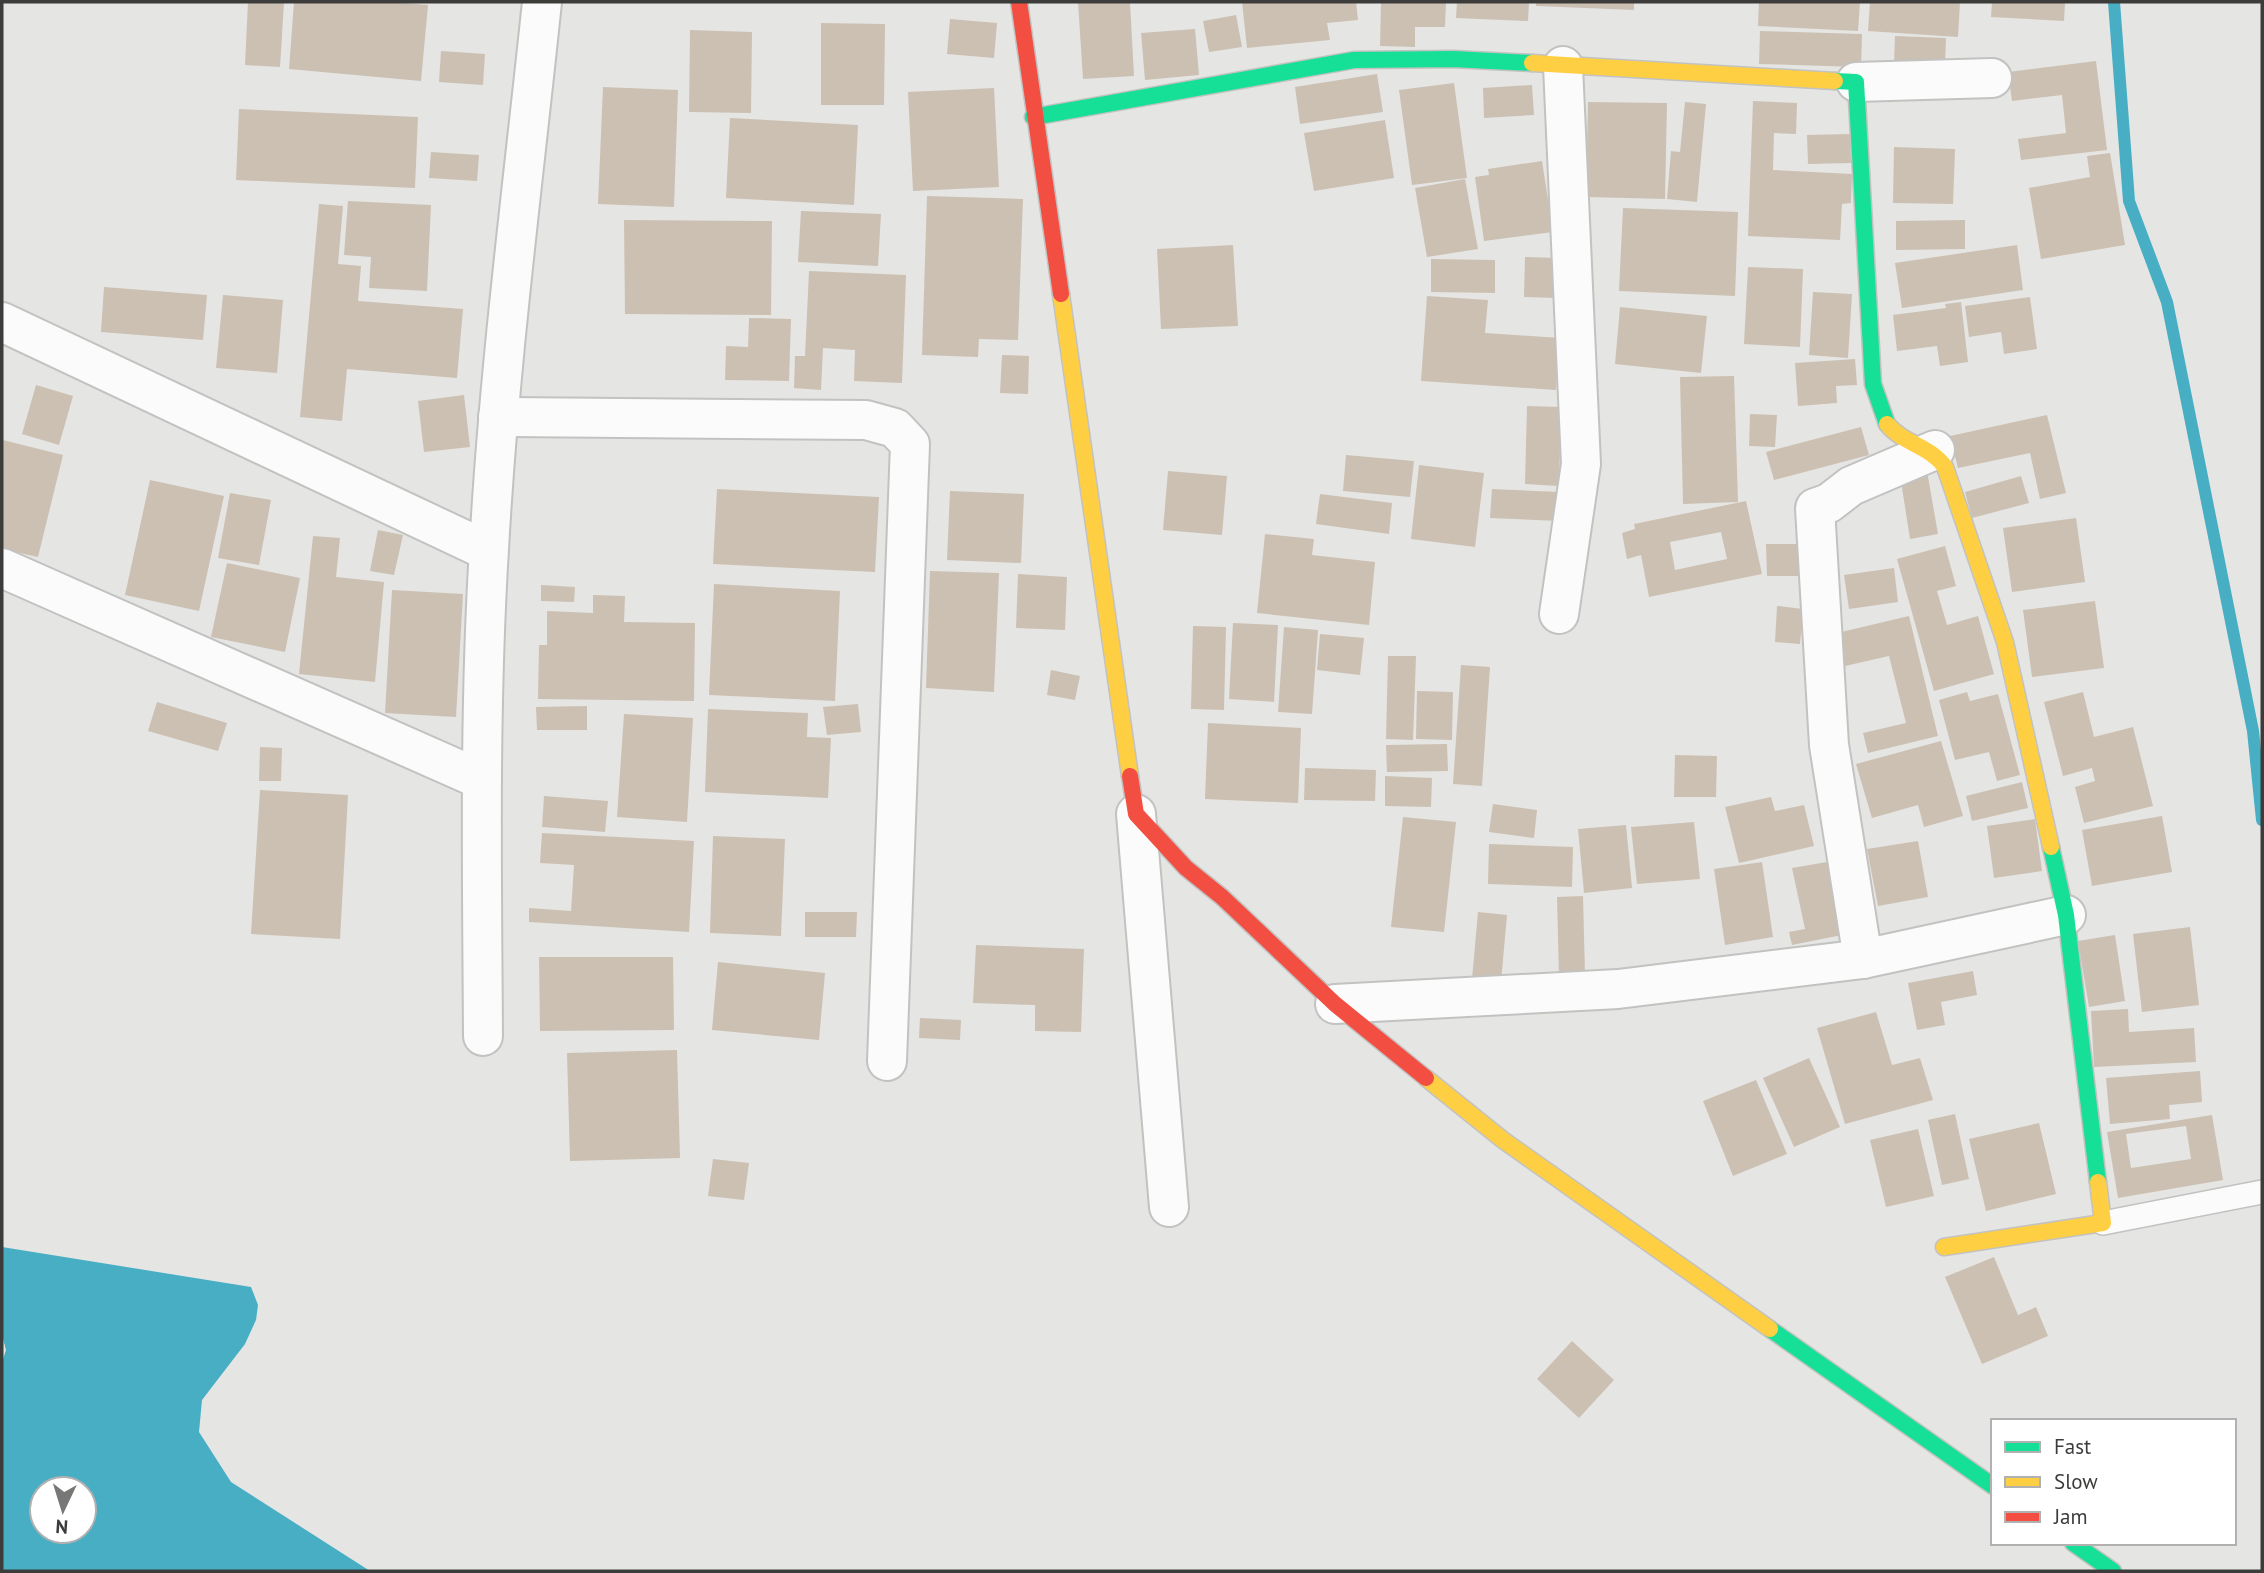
<svg xmlns="http://www.w3.org/2000/svg" width="2264" height="1573" font-family="'PT Sans',sans-serif">
<style>
.water{fill:#47aec4;fill-rule:evenodd}
.lines{fill:none;stroke-linecap:round;stroke-linejoin:round}
.stream{stroke:#47aec4;stroke-width:12}
.building{fill:#ccc0b2;fill-rule:evenodd}
.lane-casing{stroke:#c2c2c1;stroke-width:26}
.street-casing{stroke:#c2c2c1;stroke-width:42}
.fast-casing{stroke:#c2c2c1;stroke-width:19}
.slow-casing{stroke:#c2c2c1;stroke-width:19}
.jam-casing{stroke:#c2c2c1;stroke-width:19}
.lane{stroke:#fbfbfb;stroke-width:23}
.street{stroke:#fbfbfb;stroke-width:38}
.fast{stroke:#16e098;stroke-width:16}
.slow{stroke:#ffcf43;stroke-width:16}
.jam{stroke:#f24e42;stroke-width:16}
</style>
<rect width="100%" height="100%" fill="#e5e5e4"/>
<!-- water -->
<path class="water" d="M2,1247l249,40 7,18 -2,15 -11,24 -43,56 -3,32 32,50 139,89h-368v-209l4,-12 -4,-15zM42,1489h42v42h-42z"/>
<g class="lines">
<!-- stream -->
<path class="stream" d="M2114,2l15,199 38,101 86,429 9,89"/>
</g>
<!-- building -->
<g class="building">
<path d="M248,2h36l-4,65 -35,-2z"/>
<path d="M294,2h98l36,3 -7,76 -132,-12z"/>
<path d="M1078,2h52l4,74 -51,3z"/>
<path d="M1242,2h114l2,18 -31,3 3,17 -83,8z"/>
<path d="M1381,2h65l-1,25h-30v20l-35,-1z"/>
<path d="M1457,2h72l-1,19 -72,-3z"/>
<path d="M1536,2h98v8l-98,-4z"/>
<path d="M1759,2h101l-2,29 -100,-5z"/>
<path d="M1870,2h90l-2,35 -90,-6z"/>
<path d="M1992,2h73l-1,19 -73,-4z"/>
<path d="M1236,15l6,32 -33,5 -6,-31z"/>
<path d="M950,19l47,4 -3,35 -47,-4z"/>
<path d="M821,23l64,1 -1,81h-63z"/>
<path d="M1195,29l4,46 -54,5 -4,-47z"/>
<path d="M690,30l62,2 -1,81 -62,-1z"/>
<path d="M1760,31l102,3 -1,33 -102,-3z"/>
<path d="M1895,36l51,2 -1,26 -51,-1z"/>
<path d="M441,51l44,3 -2,31 -44,-3z"/>
<path d="M2096,61l11,89 -86,10 -3,-21 48,-6 -4,-38 -50,6 -4,-29z"/>
<path d="M1377,74l6,38 -83,12 -5,-37z"/>
<path d="M1454,83l13,95 -55,7 -13,-95z"/>
<path d="M1532,85l2,30 -50,3 -1,-30z"/>
<path d="M603,87l75,3 -4,117 -76,-3z"/>
<path d="M994,88l5,99 -86,4 -5,-99z"/>
<path d="M1753,101l44,2 -1,31 -22,-1 -1,37 79,4 -1,29 -9,1 -2,36 -92,-4z"/>
<path d="M1588,102l79,1 -2,96 -79,-2z"/>
<path d="M1685,102l21,2 -9,98 -30,-3 4,-48 9,1z"/>
<path d="M239,109l179,8 -3,71 -179,-8z"/>
<path d="M730,118l128,7 -4,80 -128,-7z"/>
<path d="M1385,120l9,58 -80,13 -10,-58z"/>
<path d="M1850,134l1,29 -43,1 -1,-29z"/>
<path d="M1894,147l61,2 -2,55 -60,-1z"/>
<path d="M431,152l48,3 -2,26 -48,-3z"/>
<path d="M2110,153l15,92 -84,14 -12,-71 61,-11 -3,-21z"/>
<path d="M1542,161l11,71 -69,9 -9,-64 14,-2 -1,-6z"/>
<path d="M1465,179l13,70 -51,8 -12,-69z"/>
<path d="M927,196l96,3 -5,141 -39,-1 -1,18 -56,-2z"/>
<path d="M348,201l83,4 -4,86 -58,-3 2,-31 -27,-2z"/>
<path d="M319,204l24,2 -5,58 23,2 -3,35 105,8 -6,69 -110,-9 -5,52 -42,-4z"/>
<path d="M1623,208l115,4 -3,84 -116,-5z"/>
<path d="M801,211l80,3 -3,52 -80,-4z"/>
<path d="M624,220l148,1 -1,94 -146,-1z"/>
<path d="M1965,220v29l-69,1v-29z"/>
<path d="M1233,245l5,81 -77,3 -4,-80z"/>
<path d="M2017,245l6,45 -121,18 -7,-45z"/>
<path d="M1525,257l33,1 -1,40 -33,-1z"/>
<path d="M1431,259l64,1v33l-64,-1z"/>
<path d="M1748,267l55,2 -3,78 -56,-3z"/>
<path d="M809,271l97,4 -4,108 -48,-2 1,-31 -32,-2 -2,42 -27,-2 1,-32h10z"/>
<path d="M104,287l103,8 -4,45 -102,-8z"/>
<path d="M1813,292l39,2 -4,64 -39,-3z"/>
<path d="M223,295l60,5 -6,73 -61,-5z"/>
<path d="M1427,296l61,4 -3,33 75,5 -4,52 -135,-9z"/>
<path d="M2030,297l7,52 -33,5 -3,-22 -32,5 -4,-31z"/>
<path d="M1961,302l7,60 -28,4 -3,-20 -40,5 -4,-36 53,-7 -1,-4z"/>
<path d="M1620,307l87,9 -6,57 -86,-9z"/>
<path d="M749,318l42,1 -2,62 -64,-1 1,-34 22,1z"/>
<path d="M1002,355l27,1 -1,38 -28,-1z"/>
<path d="M1855,359l2,26 -21,1 1,17 -39,3 -3,-43z"/>
<path d="M1734,376l4,126 -55,2 -3,-127z"/>
<path d="M36,385l37,11 -14,49 -37,-11z"/>
<path d="M464,395l6,52 -46,5 -6,-51z"/>
<path d="M1527,406l34,1 -2,79 -34,-2z"/>
<path d="M1750,414l27,1 -2,32 -26,-1z"/>
<path d="M2047,415l19,78 -26,6 -10,-46 -72,15 -8,-32z"/>
<path d="M1861,427l8,28 -95,25 -8,-28z"/>
<path d="M3,440l60,15 -25,102 -36,-8z"/>
<path d="M1346,455l68,6 -4,36 -67,-6z"/>
<path d="M1419,465l65,8 -9,74 -64,-8z"/>
<path d="M1168,471l59,5 -5,59 -59,-5z"/>
<path d="M1927,471l11,63 -28,5 -10,-64z"/>
<path d="M2021,476l8,27 -57,15 -7,-26z"/>
<path d="M150,480l74,16 -25,115 -74,-16z"/>
<path d="M717,489l162,8 -4,75 -162,-8z"/>
<path d="M1492,489l68,3 -1,29 -69,-3z"/>
<path d="M950,491l74,3 -3,69 -74,-3z"/>
<path d="M230,493l41,7 -12,65 -41,-7z"/>
<path d="M1320,494l72,9 -3,31 -73,-10z"/>
<path d="M1746,501l16,73 -113,23 -8,-42 -14,4 -5,-26 13,-4 -1,-5zM1721,532l6,27 -52,11 -5,-28z"/>
<path d="M2076,518l9,64 -73,10 -9,-64z"/>
<path d="M378,530l25,5 -9,40 -24,-4z"/>
<path d="M1265,534l49,5 -2,16 63,7 -6,63 -112,-12z"/>
<path d="M313,536l27,2 -4,39 48,5 -9,100 -76,-8z"/>
<path d="M1766,544h35l-1,32h-33z"/>
<path d="M1945,546l11,40 -19,5 10,34 31,-9 16,58 -60,17 -37,-132z"/>
<path d="M227,563l73,15 -15,74 -74,-15z"/>
<path d="M1894,568l4,34 -49,7 -5,-34z"/>
<path d="M930,571l69,2 -5,119 -68,-4z"/>
<path d="M1018,574l49,3 -2,53 -49,-2z"/>
<path d="M714,584l126,7 -5,110 -126,-6z"/>
<path d="M541,585l34,2 -1,15 -33,-1z"/>
<path d="M392,590l71,4 -7,123 -71,-4z"/>
<path d="M593,595l32,1 -1,26 71,1 -1,78 -156,-2 1,-54h8v-34l46,2z"/>
<path d="M2095,601l9,67 -72,9 -9,-67z"/>
<path d="M1777,606l26,3 -3,35 -25,-2z"/>
<path d="M1909,616l29,120 -70,17 -5,-20 43,-10 -17,-67 -44,10 -8,-33z"/>
<path d="M1233,623l45,2 -4,77 -45,-3z"/>
<path d="M1193,626l33,1 -2,83 -33,-1z"/>
<path d="M1284,627l34,3 -6,84 -34,-2z"/>
<path d="M1320,634l44,4 -4,37 -43,-5z"/>
<path d="M1388,656h28l-3,84 -27,-1z"/>
<path d="M1461,665l29,2 -8,119 -29,-2z"/>
<path d="M1051,670l29,6 -5,24 -28,-5z"/>
<path d="M1417,691l36,1 -1,48 -36,-1z"/>
<path d="M1967,692l3,9 28,-7 22,81 -23,6 -8,-29 -34,8 -16,-60z"/>
<path d="M2083,692l11,45 39,-10 20,79 -69,17 -9,-36 20,-6 -3,-13 -29,8 -19,-74z"/>
<path d="M157,702l70,21 -9,28 -70,-20z"/>
<path d="M858,704l3,28 -34,3 -4,-28z"/>
<path d="M587,706v24h-50l-1,-23z"/>
<path d="M708,709l100,4 -1,24 24,1 -3,60 -123,-6z"/>
<path d="M624,714l69,4 -6,104 -70,-5z"/>
<path d="M1208,723l93,5 -3,75 -93,-4z"/>
<path d="M1941,741l22,75 -39,11 -6,-22 -46,13 -16,-54z"/>
<path d="M1447,744l1,27 -61,1 -1,-27z"/>
<path d="M260,747l22,1 -1,33h-22z"/>
<path d="M1675,755l42,1 -1,41h-42z"/>
<path d="M1305,768l71,2 -1,31 -71,-1z"/>
<path d="M1385,776l47,2 -1,29 -46,-1z"/>
<path d="M2022,782l6,26 -56,13 -6,-25z"/>
<path d="M260,790l88,5 -8,144 -89,-5z"/>
<path d="M544,796l64,5 -3,31 -63,-5z"/>
<path d="M1771,797l4,14 29,-6 10,41 -75,17 -14,-56z"/>
<path d="M1493,804l44,6 -3,28 -45,-6z"/>
<path d="M2162,816l10,56 -80,14 -10,-56z"/>
<path d="M1403,817l53,5 -12,110 -53,-5z"/>
<path d="M2035,819l7,52 -48,7 -7,-52z"/>
<path d="M1694,822l6,57 -63,5 -6,-57z"/>
<path d="M1626,825l6,63 -48,5 -6,-64z"/>
<path d="M542,833l152,8 -5,91 -160,-10v-14l42,3 3,-46 -34,-2z"/>
<path d="M713,836l72,3 -4,97 -71,-3z"/>
<path d="M1918,841l10,56 -50,9 -11,-57z"/>
<path d="M1489,844l84,3 -1,40 -84,-3z"/>
<path d="M1762,862l11,75 -48,8 -11,-76z"/>
<path d="M1827,862l15,73 -50,10 -3,-13 16,-3 -13,-61z"/>
<path d="M1583,896l2,79 -26,1 -2,-79z"/>
<path d="M805,912h52l-1,25h-51z"/>
<path d="M1478,912l29,3 -6,67 -29,-3z"/>
<path d="M2190,927l9,78 -57,7 -9,-78z"/>
<path d="M2115,935l10,66 -36,6 -11,-66z"/>
<path d="M976,945l108,4 -3,83 -46,-1v-26l-62,-2z"/>
<path d="M539,957h134l1,73 -134,1z"/>
<path d="M718,962l107,11 -6,67 -107,-10z"/>
<path d="M1973,971l4,24 -36,7 4,23 -28,5 -9,-47z"/>
<path d="M2128,1009l1,23 65,-4 2,34 -102,5 -3,-56z"/>
<path d="M1876,1012l16,53 28,-7 13,42 -88,24 -28,-96z"/>
<path d="M920,1018l41,2 -1,20 -41,-2z"/>
<path d="M677,1050l3,108 -110,3 -3,-108z"/>
<path d="M1809,1058l31,69 -46,20 -31,-69z"/>
<path d="M2200,1071l2,31 -33,3 1,14 -60,5 -4,-46z"/>
<path d="M1756,1080l31,74 -54,22 -30,-75z"/>
<path d="M1955,1114l14,65 -27,6 -14,-65z"/>
<path d="M2212,1115l11,65 -105,18 -11,-66zM2186,1126l5,33 -60,9 -5,-34z"/>
<path d="M2039,1123l17,71 -70,17 -17,-72z"/>
<path d="M1918,1129l16,67 -48,11 -16,-67z"/>
<path d="M713,1159l36,4 -5,37 -36,-4z"/>
<path d="M1994,1257l24,58 18,-8 12,29 -66,28 -37,-87z"/>
<path d="M1572,1341l42,39 -35,38 -42,-39z"/>
</g>
<g class="lines">
<!-- lane casing -->
<g class="lane-casing">
<path id="lane" d="M2103,1223l159,-31"/>
</g>
<!-- street casing -->
<g class="street-casing">
<g id="street">
<path d="M1856,82l136,-4"/>
<path d="M2,322l486,229"/>
<path d="M498,417l368,3 29,8 15,16 -23,617"/>
<path d="M2,568l480,212"/>
<path d="M1559,614l22,-150 -18,-398"/>
<path d="M1136,814l33,393"/>
<path d="M1863,959l-34,-214 -14,-237 14,-5 22,-17 84,-36"/>
<path d="M1335,1004l283,-15 245,-30 203,-44"/>
<path d="M483,1036c-1,-162 -4,-325 6,-487 10,-183 34,-365 53,-547"/>
</g>
</g>
<!-- fast casing -->
<g class="fast-casing">
<g id="fast">
<path d="M1835,81l21,1 17,302 14,40"/>
<path d="M1033,117l321,-57 99,-1 79,4"/>
<path d="M2051,847l15,68 32,267"/>
<path d="M1770,1329l223,157"/>
<path d="M2073,1543l40,28"/>
</g>
</g>
<!-- slow casing -->
<g class="slow-casing">
<g id="slow">
<path d="M1532,63l303,18"/>
<path d="M1061,294l69,482"/>
<path d="M1887,424c16,20 42,21 58,43l60,175 46,205"/>
<path d="M1426,1078l77,62 267,189"/>
<path d="M1944,1247l159,-24 -5,-41"/>
</g>
</g>
<!-- jam casing -->
<g class="jam-casing">
<g id="jam">
<path d="M1019,2l42,292"/>
<path d="M1130,776l6,38 50,54 36,29 113,107 91,74"/>
</g>
</g>
<!-- lane -->
<use href="#lane" class="lane"/>
<!-- street -->
<use href="#street" class="street"/>
<!-- fast -->
<use href="#fast" class="fast"/>
<!-- slow -->
<use href="#slow" class="slow"/>
<!-- jam -->
<use href="#jam" class="jam"/>
</g>
<!-- border -->
<rect width="2264" height="1573" fill="none" stroke="#3c3c3b" stroke-width="7"/>
<!-- legend -->
<rect x="1991" y="1419" width="245" height="126" fill="#ffffff" stroke="#b1b1b1" stroke-width="2"/>
<rect x="2005" y="1442" width="35" height="10" fill="#16e098" stroke="#b1b1b1" stroke-width="2"/>
<text x="2054" y="1454" font-size="21" fill="#3c3c3b">Fast</text>
<rect x="2005" y="1477" width="35" height="10" fill="#ffcf43" stroke="#b1b1b1" stroke-width="2"/>
<text x="2054" y="1489" font-size="21" fill="#3c3c3b">Slow</text>
<rect x="2005" y="1512" width="35" height="10" fill="#f24e42" stroke="#b1b1b1" stroke-width="2"/>
<text x="2054" y="1524" font-size="21" fill="#3c3c3b">Jam</text>
<!-- north arrow -->
<g transform="translate(63 1510) rotate(184)"><circle r="33" fill="#ffffff" stroke="#b1b1b1" stroke-width="2"/>
<path d="M0-5L12 26L0 18L-12 26Z" fill="#777776"/>
<text y="-10" font-size="19" font-weight="bold" text-anchor="middle" fill="#3c3c3b">N</text>
</g>
</svg>
